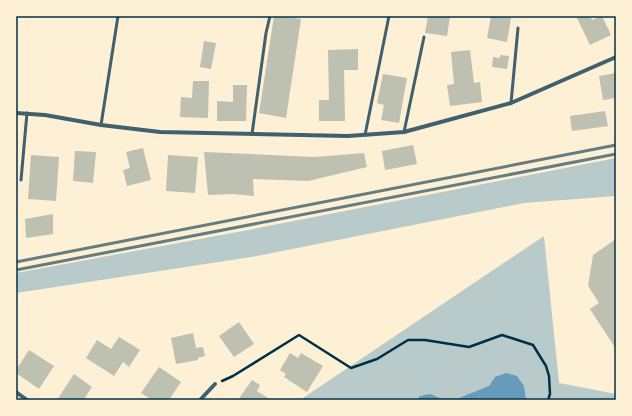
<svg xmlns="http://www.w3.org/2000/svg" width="632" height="416" font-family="Roboto,sans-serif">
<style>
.green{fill:#b9caca}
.water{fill:#669bbc}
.building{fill:#bec0b2}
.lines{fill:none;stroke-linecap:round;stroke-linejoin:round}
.path{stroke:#003049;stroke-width:2.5}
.service{stroke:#3f606c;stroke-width:3}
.minor{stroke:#3f606c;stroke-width:4}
.rail{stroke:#657d81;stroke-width:3}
.neatline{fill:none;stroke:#003049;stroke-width:1.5}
</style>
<rect width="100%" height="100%" fill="#fdf0d5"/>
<!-- green -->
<g class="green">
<path d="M616,158v38l-92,7 -267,53 -241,37v-20l227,-42z"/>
<path d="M544,236l15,147 57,11v6h-316z"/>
</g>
<!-- water -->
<path class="water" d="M506,373l11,3 7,10 2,13v1h-109l3,-4 10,-2 15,6 14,-2 30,-12 6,-9z"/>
<!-- building -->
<g class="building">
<path d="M274,16h7l20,3 -15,99 -27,-5z"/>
<path d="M428,16h22l-3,20 -22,-3z"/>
<path d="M491,16h9l11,2 -4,24 -20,-4z"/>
<path d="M576,16h14l2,4 10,-4 9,19 -21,10z"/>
<path d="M204,41l12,2 -5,26 -11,-2z"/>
<path d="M358,49v21h-14l1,51h-26v-21h10l-1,-50z"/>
<path d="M470,50l4,33 6,-1 2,20 -32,4 -3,-21 7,-1 -3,-32z"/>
<path d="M500,55l9,1 -2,13 -15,-2 1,-10 7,1z"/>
<path d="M616,73v25l-13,2 -4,-24z"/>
<path d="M383,74l24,4 -8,45 -18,-3 3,-15 -7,-2z"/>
<path d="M193,81h16l-1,37 -28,-1 1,-20 11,1z"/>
<path d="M233,85h14l-1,36h-29v-20l16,1z"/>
<path d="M605,111l3,15 -36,5 -2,-15z"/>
<path d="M413,145l4,19 -32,6 -3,-19z"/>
<path d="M143,148l8,32 -24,6 -4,-16 7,-2 -4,-16z"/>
<path d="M75,151l21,1 -3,31 -20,-2z"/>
<path d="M204,152l111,5 49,-4 3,14 -59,14 -55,-2 1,17 -21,-2 -25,1z"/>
<path d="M31,155l28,2 -3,44 -28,-2z"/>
<path d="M168,155l30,2 -3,36 -29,-2z"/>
<path d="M53,214v20l-27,4 -1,-19z"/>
<path d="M616,239v110l-26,-40 9,-6 -11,-17 5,-31z"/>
<path d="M239,322l15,22 -20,13 -15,-21z"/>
<path d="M193,333l3,15 7,-1 2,9 -7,2v2l-22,4 -5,-26z"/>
<path d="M119,337l21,13 -11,17 -6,-5 -9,14 -28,-18 11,-18 14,9z"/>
<path d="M29,350l25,16 -15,23 -23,-16v-3z"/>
<path d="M290,353l8,5 3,-5 22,13 -16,26 -23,-15 2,-3 -6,-4z"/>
<path d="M159,367l22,15 -12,18h-17l-11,-7z"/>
<path d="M74,374l18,13 -8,12 2,1h-29z"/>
<path d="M252,380l8,5 -3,6 14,9h-33z"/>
</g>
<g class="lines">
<!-- path -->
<path class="path" d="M222,381l11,-5 66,-41 52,33 26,-9 31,-19h17l44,7 33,-12 31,10 13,21 3,10 1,18 -2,6"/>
<!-- service -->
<g class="service">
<path d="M511,103l7,-75"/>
<path d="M101,125l17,-109"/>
<path d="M404,132l20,-95"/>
<path d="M252,134l14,-101 4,-17"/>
<path d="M365,135l24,-119"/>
<path d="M21,180l6,-67"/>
</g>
<!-- minor -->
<g class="minor">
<path d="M16,113l29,2 56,10 59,7 188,4 56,-4 107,-29 105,-46"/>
<path d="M16,392l11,8"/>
<path d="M200,400l15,-16"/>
</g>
<!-- rail -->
<g class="rail">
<path d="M16,262l600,-117"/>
<path d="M16,270l600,-116"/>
</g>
</g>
<!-- border -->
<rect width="632" height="416" fill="none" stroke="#fdf0d5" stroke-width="34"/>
<rect x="17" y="17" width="598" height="382" class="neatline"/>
</svg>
